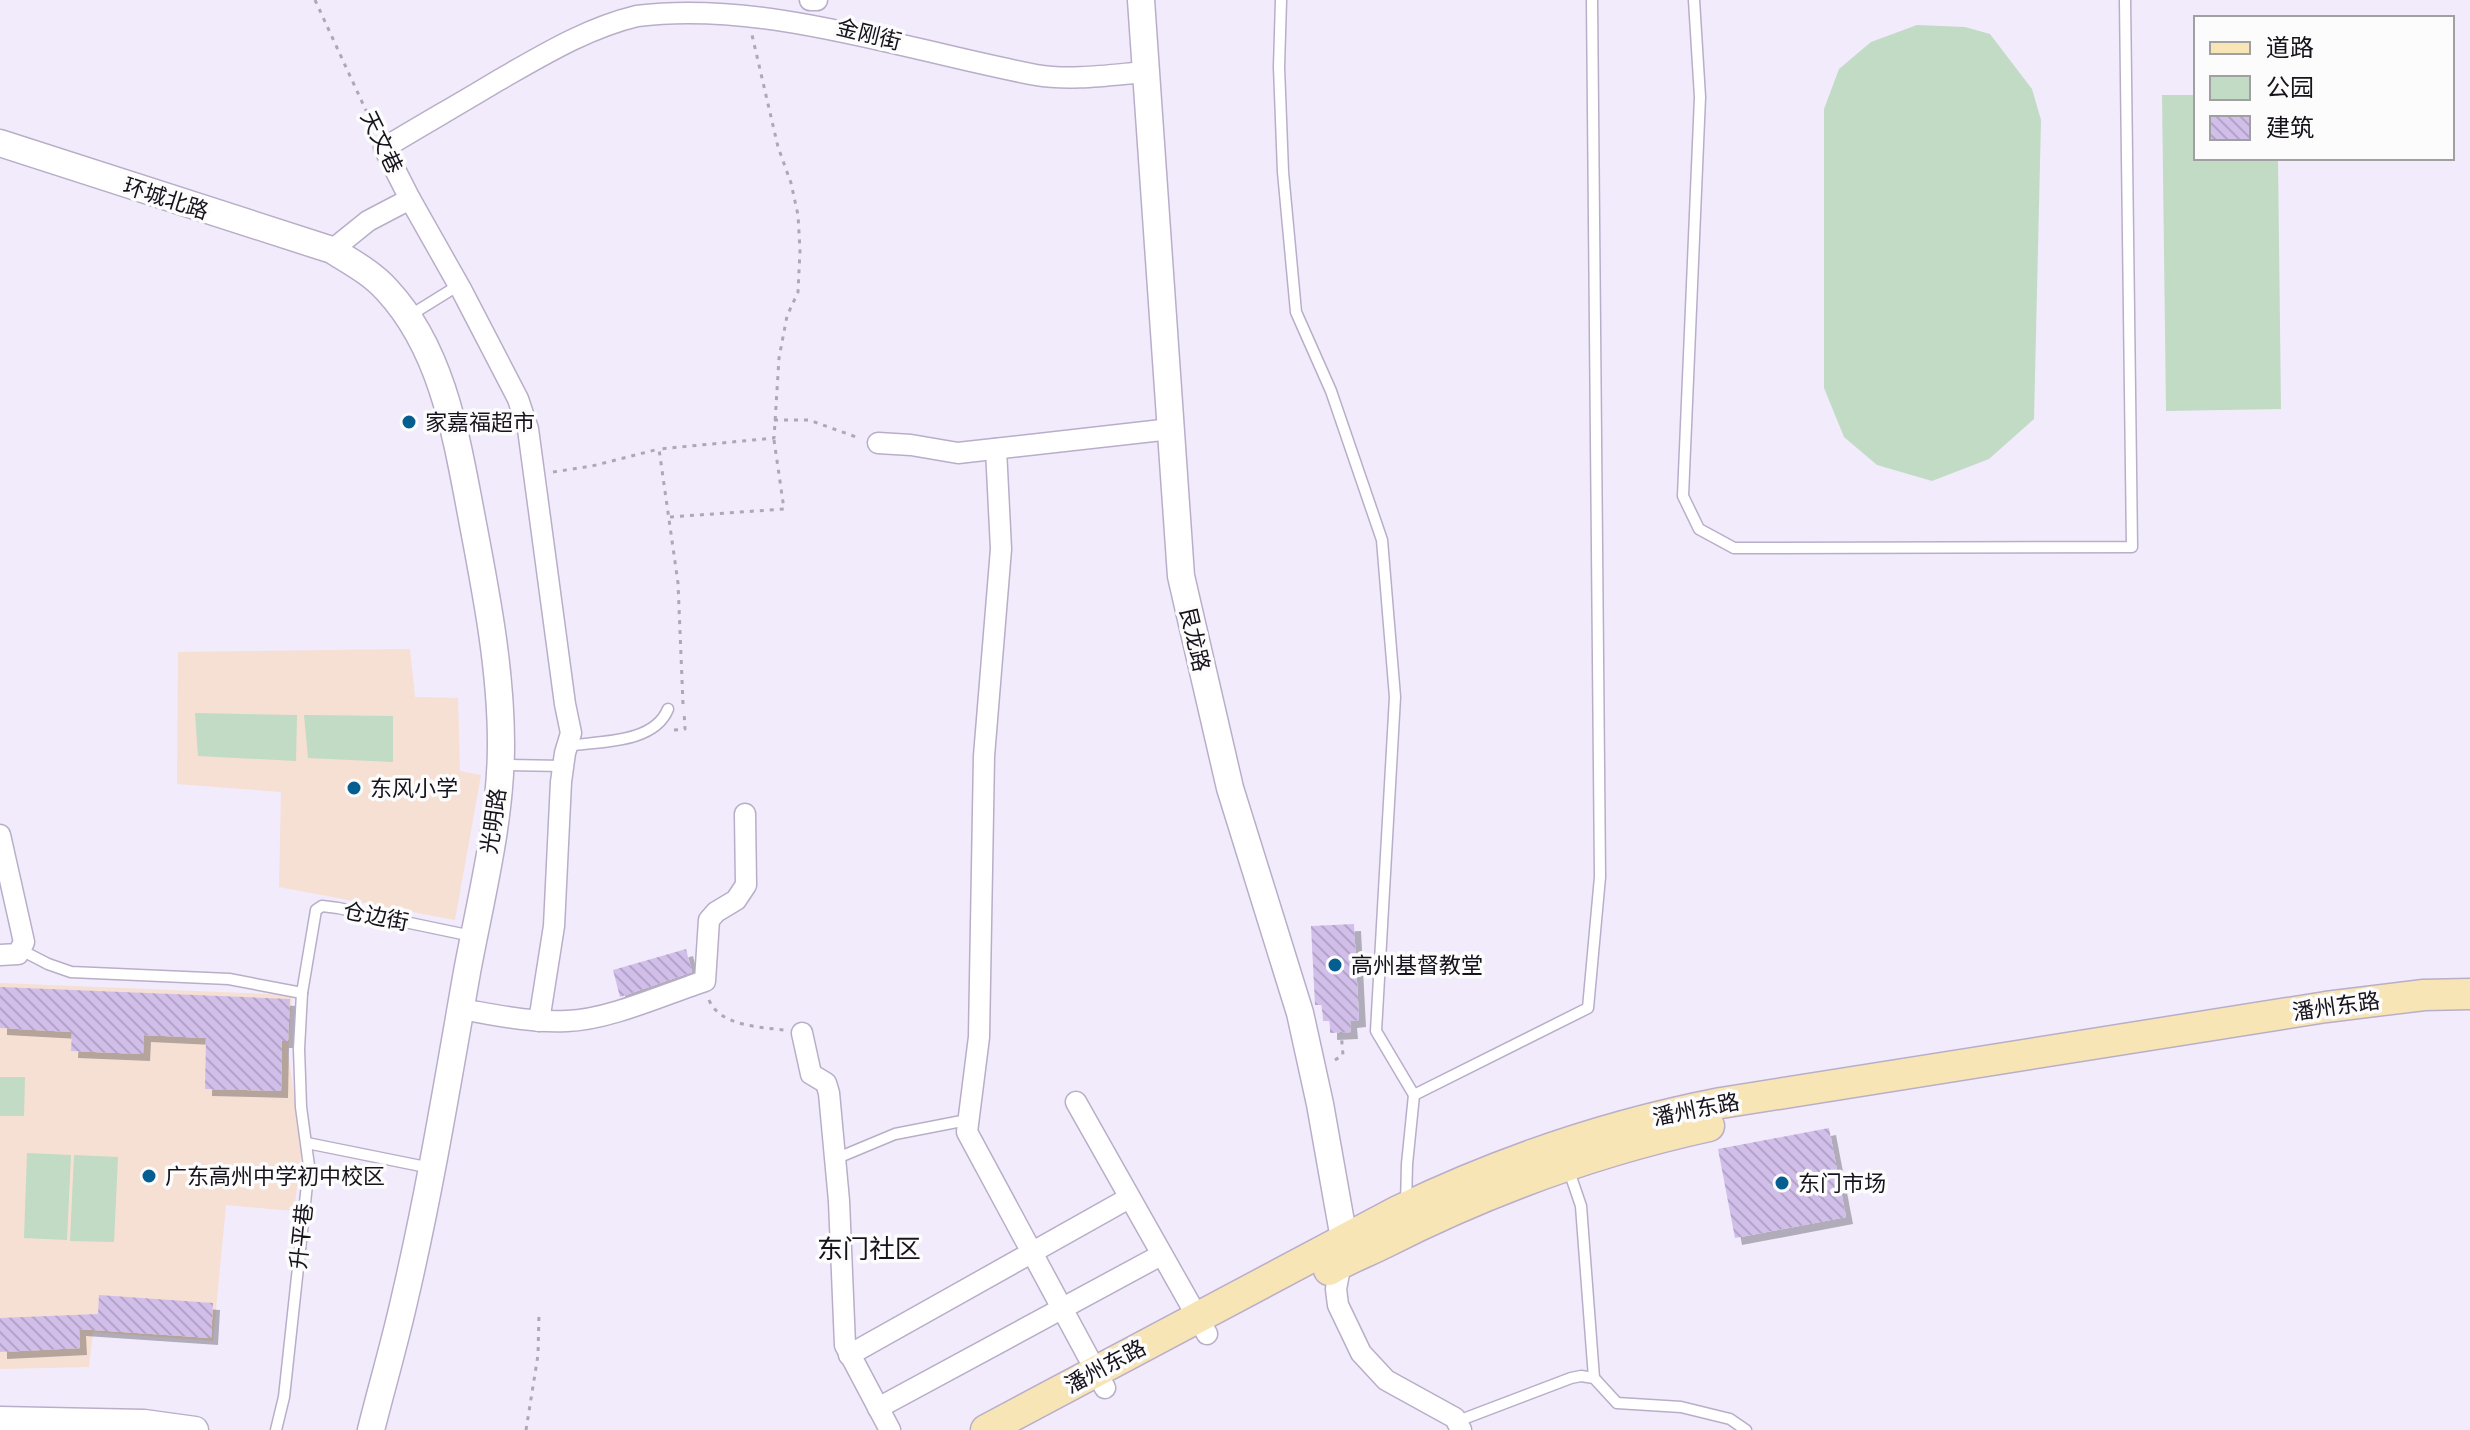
<svg xmlns="http://www.w3.org/2000/svg" width="2470" height="1430" font-family="'Exo 2','Noto Sans SC',sans-serif">
<style>
.education{fill:#f6dfd3}
.park{fill:#c1dbc5}
.building{fill:url(#building-back-hatch);filter:url(#shadow)}
.lines{fill:none;stroke-linecap:round;stroke-linejoin:round}
.service-casing{stroke:#b9aec8;stroke-width:13}
.minor-casing{stroke:#b9aec8;stroke-width:23}
.tertiary-casing{stroke:#b9aec8;stroke-width:29}
.secondary-casing{stroke:#b9aec8;stroke-width:33}
.path{stroke:#aea8b6;stroke-width:3;stroke-dasharray:4 6;stroke-linecap:butt}
.service{stroke:#fff;stroke-width:10}
.minor{stroke:#fff;stroke-width:20}
.tertiary{stroke:#fff;stroke-width:26}
.secondary{stroke:#f8e5b6;stroke-width:30}
.poi-dot{fill:#045f90;stroke:#fbfcfb;stroke-width:3}
.labels{text-anchor:middle;stroke-width:7;stroke-linejoin:round;paint-order:stroke}
.street-label{font-size:22px;fill:#17131d;stroke:#fbfcfb}
.poi-label{font-size:22px;fill:#17131d;stroke:#fbfcfb;text-anchor:start}
.quarter-label{font-size:26px;fill:#17131d;stroke:#fbfcfb}
</style>
<defs>
<pattern id="building-back-hatch" width="6" height="6" patternUnits="userSpaceOnUse" patternTransform="scale(2)"><rect width="6" height="6" fill="#d1bfea"/><path d="M-1 5l2 2M0 0l6 6M5-1l2 2" fill="none" stroke="#b3a3c8"/></pattern>
<filter id="shadow"><feDropShadow dx="7" dy="7" stdDeviation="0" flood-color="#0004"/></filter>
</defs>
<rect width="100%" height="100%" fill="#f2ebfc"/>
<g class="education">
<polygon points="410,649 415,697 458,698 460,771 481,775 455,920 279,887 281,792 177,784 178,652"/>
<polygon points="0,983 292,995 288,1054 302,1148 294,1211 226,1205 213,1341 93,1332 89,1367 0,1369"/>
</g>
<g class="park">
<polygon points="1917,25 1965,27 1990,34 2032,89 2041,120 2034,419 1989,459 1932,481 1877,465 1844,437 1824,388 1824,109 1839,69 1871,42"/>
<polygon points="2162,95 2196,95 2196,158 2278,158 2281,409 2166,411"/>
<polygon points="195,713 297,715 296,761 198,756"/>
<polygon points="304,715 393,716 393,762 308,758"/>
<polygon points="0,1077 25,1077 24,1116 0,1116"/>
<polygon points="27,1153 71,1155 67,1240 24,1238"/>
<polygon points="74,1155 118,1157 114,1242 70,1241"/>
</g>
<g class="building">
<polygon points="1354,924 1359,1020 1350,1021 1351,1032 1330,1033 1330,1021 1323,1021 1322,1005 1315,1005 1311,926"/>
<polygon points="686,949 692,972 620,997 613,970"/>
<polygon points="0,987 290,999 288,1041 282,1041 281,1091 205,1089 206,1038 144,1035 143,1054 71,1051 72,1032 0,1028"/>
<polygon points="1829,1128 1846,1217 1735,1238 1718,1149"/>
<polygon points="99,1295 213,1303 211,1338 79,1329 80,1348 0,1352 0,1318 98,1314"/>
</g>
<g class="lines">
<g class="service-casing">
<g id="service">
<polyline points="1281,0 1279,67 1283,172 1296,312 1331,391 1382,540 1395,697 1376,1031 1414,1095"/>
<polyline points="1694,0 1700,97 1683,496 1699,529 1734,548 2132,547 2125,0"/>
<polyline points="409,316 459,285"/>
<path d="M567,746C599,741 654,744 668,709"/>
<polyline points="502,765 563,766"/>
<polyline points="21,950 48,964 71,972 229,979 302,993"/>
<polyline points="307,1143 431,1168"/>
<polyline points="835,1159 895,1134 967,1120"/>
<polyline points="1568,1168 1581,1206 1594,1378"/>
<polyline points="1406,1204 1407,1164 1414,1095 1588,1008 1600,877 1592,0"/>
<polyline points="1458,1421 1571,1378 1581,1376 1594,1378 1617,1403 1681,1407 1730,1419 1746,1430"/>
<polyline points="276,1430 284,1397 309,1166 301,1107 299,1049 302,993 316,910 322,906 338,908 472,936"/>
</g>
</g>
<g class="minor-casing">
<g id="minor">
<polyline points="810,0 817,0"/>
<polyline points="410,199 462,291 518,399 528,429 565,704 571,733 565,753 561,782 554,926 539,1021"/>
<path d="M332,250L368,221L410,199L384,148C422,125 461,103 499,80C543,55 587,28 637,16C766,0 909,51 1036,75C1070,81 1110,75 1145,72"/>
<polyline points="878,443 911,445 958,453 1171,429"/>
<polyline points="996,449 1001,549 984,756 979,1037 967,1132 1105,1388"/>
<polyline points="0,835 24,942 18,954 0,955"/>
<path d="M461,1009C496,1015 530,1023 567,1021C608,1020 665,994 705,981L709,920L716,912L736,900L746,885L745,814"/>
<polyline points="802,1033 811,1074 826,1083 829,1093 839,1201 845,1345 890,1430"/>
<polyline points="1076,1102 1207,1334"/>
<polyline points="1341,1263 1336,1289 1338,1305 1361,1353 1386,1380 1455,1418 1461,1430"/>
<polyline points="849,1355 1129,1198"/>
<polyline points="878,1408 1161,1255"/>
</g>
</g>
<g class="tertiary-casing">
<g id="tertiary">
<polyline points="1141,0 1181,576 1230,788 1300,1013 1320,1104 1344,1239 1342,1258"/>
<path d="M0,143L332,250C351,262 372,273 387,290C440,347 455,429 469,503C484,583 501,663 501,744C501,821 481,897 467,972C448,1080 430,1190 405,1297C395,1342 382,1386 371,1430"/>
<polyline points="0,1420 144,1423 195,1430"/>
</g>
</g>
<g class="secondary-casing">
<g id="secondary">
<path d="M1329,1270C1347,1259 1366,1252 1384,1243C1488,1190 1595,1151 1709,1126"/>
<path d="M986,1430L1398,1211C1502,1161 1608,1125 1721,1103L2326,1007L2424,995L2470,994"/>
</g>
</g>
<g class="path">
<polyline points="315,0 375,130"/>
<polyline points="774,420 809,420 859,438"/>
<polyline points="553,472 592,466 659,449"/>
<polyline points="670,517 784,509 774,440"/>
<polyline points="683,704 678,583 659,449 774,438 779,358 787,316 798,292 800,250 798,215 791,183 778,147 752,35"/>
<polyline points="674,730 685,729 684,711"/>
<path d="M709,1000C720,1026 759,1027 784,1030"/>
<polyline points="1335,1060 1343,1055 1341,1032"/>
<polyline points="526,1430 538,1355 539,1312"/>
</g>
<use href="#service" class="service"/>
<use href="#minor" class="minor"/>
<use href="#tertiary" class="tertiary"/>
<use href="#secondary" class="secondary"/>
</g>
<g class="poi-dot">
<circle cx="409" cy="422" r="8"/>
<circle cx="354" cy="788" r="8"/>
<circle cx="1335" cy="965" r="8"/>
<circle cx="149" cy="1176" r="8"/>
<circle cx="1782" cy="1183" r="8"/>
</g>
<g class="labels">
<g class="street-label">
<text transform="translate(869 34) rotate(14)" y="8">金刚街</text>
<text transform="translate(382 142) rotate(64)" y="8">天文巷</text>
<text transform="translate(166 198) rotate(18)" y="8">环城北路</text>
<text transform="translate(1195 639) rotate(77)" y="8">艮龙路</text>
<text transform="translate(493 821) rotate(-82)" y="8">光明路</text>
<text transform="translate(376 916) rotate(11)" y="8">仓边街</text>
<text transform="translate(2336 1006) rotate(-8)" y="8">潘州东路</text>
<text transform="translate(1696 1109) rotate(-11)" y="8">潘州东路</text>
<text transform="translate(301 1236) rotate(-84)" y="8">升平巷</text>
<text transform="translate(1105 1366) rotate(-28)" y="8">潘州东路</text>
</g>
<g class="poi-label">
<text x="425" y="430">家嘉福超市</text>
<text x="370" y="796">东风小学</text>
<text x="1351" y="973">高州基督教堂</text>
<text x="165" y="1184">广东高州中学初中校区</text>
<text x="1798" y="1191">东门市场</text>
</g>
<g class="quarter-label">
<text x="869" y="1258">东门社区</text>
</g>
</g>
<rect x="2194" y="16" width="260" height="144" fill="#fbfcfb" stroke="#a09fa2" stroke-width="2"/>
<rect x="2210" y="42" width="40" height="12" fill="#f8e5b6" stroke="#a09fa2" stroke-width="2"/>
<text x="2266" y="56" font-size="24" fill="#17131d">道路</text>
<rect x="2210" y="76" width="40" height="24" fill="#c1dbc5" stroke="#a09fa2" stroke-width="2"/>
<text x="2266" y="96" font-size="24" fill="#17131d">公园</text>
<rect x="2210" y="116" width="40" height="24" fill="url(#building-back-hatch)" stroke="#a09fa2" stroke-width="2"/>
<text x="2266" y="136" font-size="24" fill="#17131d">建筑</text>
</svg>
